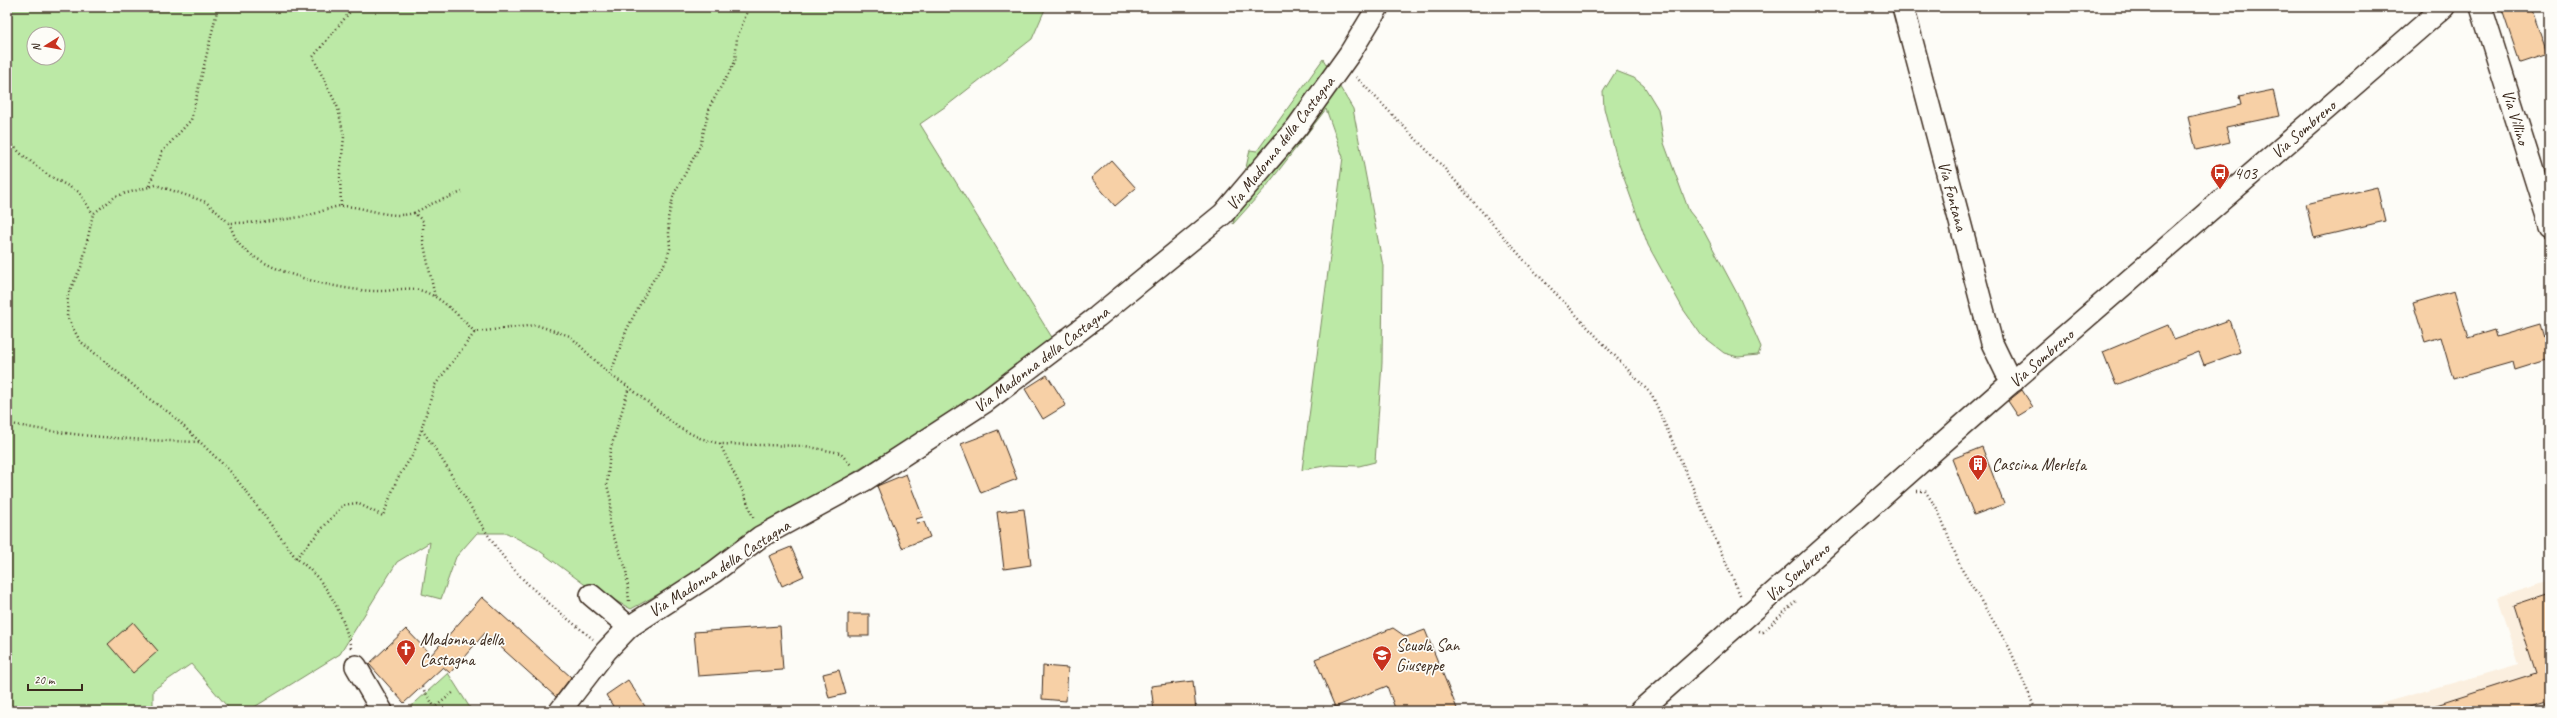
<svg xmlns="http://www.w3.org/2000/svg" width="2557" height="718" font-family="Caveat,sans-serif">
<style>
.built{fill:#fbefdf}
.green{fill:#bce9a6;stroke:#7c8a62;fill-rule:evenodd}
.building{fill:#f7d0a6;stroke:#3b2a1e}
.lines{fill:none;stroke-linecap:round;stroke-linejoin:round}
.minor-casing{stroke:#3b2a1e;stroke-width:24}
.path{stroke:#3b2a1e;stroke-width:2.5;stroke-dasharray:1 3;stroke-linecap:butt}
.minor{stroke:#fdfcf7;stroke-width:21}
.labels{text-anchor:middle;stroke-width:3.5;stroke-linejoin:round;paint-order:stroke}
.street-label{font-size:17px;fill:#3b2a1e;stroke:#fdfcf7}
.poi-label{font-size:17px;fill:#3b2a1e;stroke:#fdfcf7;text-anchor:start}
</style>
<rect width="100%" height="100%" fill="#fdfcf7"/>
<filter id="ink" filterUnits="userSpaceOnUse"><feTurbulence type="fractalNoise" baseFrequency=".025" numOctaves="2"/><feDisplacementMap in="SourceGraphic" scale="8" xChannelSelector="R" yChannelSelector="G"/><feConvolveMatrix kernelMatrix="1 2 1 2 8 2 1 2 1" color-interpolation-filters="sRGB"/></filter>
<g filter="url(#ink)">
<polygon class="built" points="2550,581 2550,711 2355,711 2519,664 2497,598"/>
<g class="green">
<path d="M7,7H1046L1032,39L949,104L920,124L1053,339L961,407L817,495L699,572L631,609L584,584L537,549L507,533H477L456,557L441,599L422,594L430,542L397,562L340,654L248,711H231L191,664L153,690V711H7ZM34,34H58V58H34Z"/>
<polygon points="1323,59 1353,109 1383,266 1382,363 1375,462 1359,466 1330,465 1302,470 1343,157 1326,109 1266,187 1233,224 1250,150 1257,151"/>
<polygon points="1616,71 1634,78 1644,86 1658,109 1664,143 1689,211 1701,226 1739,297 1761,347 1758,355 1738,357 1724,353 1702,336 1683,309 1648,245 1617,159 1604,108 1603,92"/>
<polygon points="448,673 472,711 406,711"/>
</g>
<g class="building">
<polygon points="2501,7 2531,7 2547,54 2520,63"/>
<polygon points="2273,90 2279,116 2226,127 2230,142 2196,150 2188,117 2241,105 2239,97"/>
<polygon points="1111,160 1136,188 1115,206 1091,178"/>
<polygon points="2377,187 2385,221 2314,238 2306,204"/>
<polygon points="2454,291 2468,338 2494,330 2496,337 2540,324 2550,359 2515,370 2513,362 2453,379 2441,337 2425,342 2413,303"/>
<polygon points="2229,320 2240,352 2204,365 2199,352 2116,385 2103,352 2168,325 2174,340"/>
<polygon points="1047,375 1066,405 1043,419 1025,389"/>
<polygon points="2022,390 2033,407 2018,416 2008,401"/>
<polygon points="998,430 1017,479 981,493 961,444"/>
<polygon points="1982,447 2004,504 1974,515 1952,459"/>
<polygon points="906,474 923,517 916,519 917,523 924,522 930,537 902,548 877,486"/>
<polygon points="1024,509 1031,565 1004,569 997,512"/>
<polygon points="791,547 804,576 782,586 769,556"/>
<polygon points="2550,593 2550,707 2547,707 2545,702 2517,711 2427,711 2427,708 2536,673 2514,605"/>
<polygon points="482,597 571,677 556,697 485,633 450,673 443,667 404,703 369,664 406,629 431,655"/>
<rect x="848" y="614" width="21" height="22"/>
<polygon points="133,622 158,651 133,673 108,644"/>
<polygon points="780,626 783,670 698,676 694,632"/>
<polygon points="1393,628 1406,637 1425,630 1458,711 1396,711 1387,686 1335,707 1315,659"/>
<polygon points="1043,666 1068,668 1066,701 1042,699"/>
<polygon points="839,670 846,694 829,698 823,674"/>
<polygon points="628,680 648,711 616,711 606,695"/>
<polygon points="1193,681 1196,711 1154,711 1151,686"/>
</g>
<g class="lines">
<g class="minor-casing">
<g id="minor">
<polyline points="1903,7 1992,343 2006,372 2014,381"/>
<polyline points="2481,7 2550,226"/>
<polyline points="591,595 629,627"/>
<polyline points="356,666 382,711"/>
<polyline points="560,711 606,651 629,627 714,572 760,537 865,480 985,402 1097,317 1223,214 1297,127 1350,53 1378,7"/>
<polyline points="1640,711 1990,401 2444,7"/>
</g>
</g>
<g class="path">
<polyline points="1356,77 1445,169 1524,260 1652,395 1741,597"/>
<polyline points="7,139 20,153 48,175 79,192 93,214"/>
<polyline points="149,186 162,152 191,120 218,7"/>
<polyline points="341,206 340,175 344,137 338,108 313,57 354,7"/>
<polyline points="414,213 431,204 462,192"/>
<path d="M229,223C232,230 235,239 240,245C265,273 341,291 377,291C391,292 405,286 419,290C442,296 458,316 475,332L536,325L570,336L610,375L629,387L679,428L700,438L720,444L805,446L840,453L852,466"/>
<polyline points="610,375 627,329 650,285 666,261 670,249 668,218 674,194 700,146 710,106 735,62 737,38 749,7"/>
<path d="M7,423C73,437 132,440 199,442"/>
<path d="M422,430C449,467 470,509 496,547C522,584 558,611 593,639"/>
<polyline points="720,444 745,496 754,520"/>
<polyline points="1917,491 1925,491 1938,510 1961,568 2009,647 2036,711"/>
<polyline points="296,558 343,505 357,503 383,516 397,479 414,453 435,385 475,332"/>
<polyline points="629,601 626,569 609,524 611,501 607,485 610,451 629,387"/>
<polyline points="1759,631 1763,632 1796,601"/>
<path d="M351,648C342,611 327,581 296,558L232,473L171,414L152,401L80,341L67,317L68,294L82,265L93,214L116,196L156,185L206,202L229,223C255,223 280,221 305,216C317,214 330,207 341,206C366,206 388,220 414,213L423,221V240L435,297"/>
<polyline points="422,687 437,711"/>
<polyline points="430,711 454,692"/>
</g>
<use href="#minor" class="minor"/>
</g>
</g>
<defs>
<g id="bus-pin" transform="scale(1)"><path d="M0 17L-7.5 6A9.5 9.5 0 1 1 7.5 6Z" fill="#c8321e" stroke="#fdfcf7"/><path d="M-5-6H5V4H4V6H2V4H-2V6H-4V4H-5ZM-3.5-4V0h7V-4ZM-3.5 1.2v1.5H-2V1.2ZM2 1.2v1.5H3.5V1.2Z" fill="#fff"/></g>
<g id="building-pin" transform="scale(1)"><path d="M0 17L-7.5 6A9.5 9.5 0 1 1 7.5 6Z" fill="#c8321e" stroke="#fdfcf7"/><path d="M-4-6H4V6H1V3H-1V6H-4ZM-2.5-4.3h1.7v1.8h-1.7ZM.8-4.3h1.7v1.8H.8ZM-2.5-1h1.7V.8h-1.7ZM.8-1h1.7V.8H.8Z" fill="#fff"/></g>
<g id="church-pin" transform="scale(1)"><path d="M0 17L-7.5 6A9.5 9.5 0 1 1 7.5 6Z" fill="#c8321e" stroke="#fdfcf7"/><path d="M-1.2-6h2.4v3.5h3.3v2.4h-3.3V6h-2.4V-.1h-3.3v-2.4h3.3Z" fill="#fff"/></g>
<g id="school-pin" transform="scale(1)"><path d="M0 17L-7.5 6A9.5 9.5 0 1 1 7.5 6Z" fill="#c8321e" stroke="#fdfcf7"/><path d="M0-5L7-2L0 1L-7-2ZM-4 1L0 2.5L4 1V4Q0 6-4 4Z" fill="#fff"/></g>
</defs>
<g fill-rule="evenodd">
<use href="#bus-pin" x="2220" y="173"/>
<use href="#building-pin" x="1978" y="464"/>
<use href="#church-pin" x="406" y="649"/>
<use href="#school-pin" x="1382" y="655"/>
</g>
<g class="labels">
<g class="street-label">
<text transform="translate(2516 117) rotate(73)" y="6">Via Villino</text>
<text transform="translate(2303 129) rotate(-41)" y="6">Via Sombreno</text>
<text transform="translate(1280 143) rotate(-52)" y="6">Via Madonna della Castagna</text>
<text transform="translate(1953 196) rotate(75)" y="6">Via Fontana</text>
<text transform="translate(2041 358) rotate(-41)" y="6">Via Sombreno</text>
<text transform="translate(1041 359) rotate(-37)" y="6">Via Madonna della Castagna</text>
<text transform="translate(719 568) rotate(-33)" y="6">Via Madonna della Castagna</text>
<text transform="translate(1797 572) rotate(-41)" y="6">Via Sombreno</text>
</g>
<g class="poi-label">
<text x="2234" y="179">403</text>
<text x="1992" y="470">Cascina Merleta</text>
<text x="420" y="645">Madonna della<tspan x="420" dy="20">Castagna</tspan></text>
<text x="1396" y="651">Scuola San<tspan x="1396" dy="20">Giuseppe</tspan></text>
</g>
</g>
<rect width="2557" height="718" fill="none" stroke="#fdfcf7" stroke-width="24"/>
<rect x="12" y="12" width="2533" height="694" fill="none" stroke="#3b2a1e" stroke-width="1.5" filter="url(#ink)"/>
<g transform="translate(46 46) rotate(259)"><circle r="19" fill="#fdfcf7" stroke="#afa8a0"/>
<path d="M0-3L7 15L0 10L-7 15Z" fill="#c8321e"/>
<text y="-6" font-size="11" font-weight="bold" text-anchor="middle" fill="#3b2a1e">N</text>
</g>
<path d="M28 684v6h54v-6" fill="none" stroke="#3b2a1e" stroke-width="2"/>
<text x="34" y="684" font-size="12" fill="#3b2a1e" stroke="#fdfcf7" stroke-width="3" paint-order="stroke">20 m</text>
</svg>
